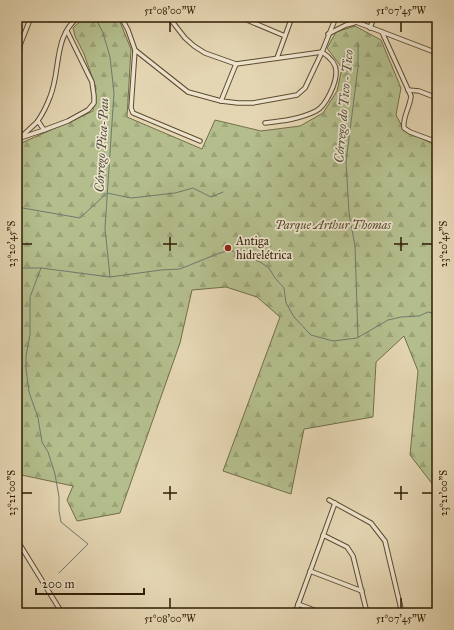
<svg xmlns="http://www.w3.org/2000/svg" width="454" height="630" font-family="'IM FELL Great Primer',serif">
<style>
.forest{fill:url(#forest-firs);stroke:#726e49}
.lines{fill:none;stroke-linecap:round;stroke-linejoin:round}
.stream{stroke:#6e7a6e;stroke-width:1}
.minor-casing{stroke:#5c4c30;stroke-width:5.5}
.minor{stroke:#eee4ce;stroke-width:3.5}
.ticks{fill:none;stroke:#2f1e05;stroke-width:1.5}
.poi-dot{fill:#8f2418;stroke:#eee4ce;stroke-width:1.5}
.labels{text-anchor:middle;stroke-width:3.5;stroke-linejoin:round;paint-order:stroke}
.park-label{font-size:12px;font-style:italic;fill:#574e2e;stroke:#eee4ce}
.poi-label{font-size:12px;fill:#2f1e05;stroke:#eee4ce;text-anchor:start}
.water-label{font-size:13px;font-style:italic;fill:#4e4c3a;stroke:#eee4ce}
.neatline{fill:none;stroke:#2f1e05;stroke-width:1.5}
.ticks-label{font-size:10px;text-anchor:middle;fill:#2f1e05}
</style>
<defs>
<pattern id="forest-firs" width="22" height="20" patternUnits="userSpaceOnUse"><rect width="22" height="20" fill="#b4be8d"/><path d="M5 1l3.5 6h-7zM16 11l3.5 6h-7z" fill="#9ba378"/></pattern>
</defs>
<rect width="100%" height="100%" fill="#e5d6b3"/>
<filter id="stains"><feTurbulence type="fractalNoise" baseFrequency=".005" numOctaves="4"/><feColorMatrix values="0 0 0 0 .2 0 0 0 0 .09 0 0 0 0 .02 0 0 0 .5 -.17"/></filter>
<radialGradient id="worn" r=".72"><stop offset=".6" stop-color="#630" stop-opacity="0"/><stop offset="1" stop-color="#630" stop-opacity=".3"/></radialGradient>
<polygon class="forest" points="85,17 118,17 131,49 127,117 202,149 215,120 261,131 300,126 323,113 337,91 342,68 327,48 336,32 355,26 381,40 401,88 396,115 404,130 437,146 437,490 410,455 418,371 404,336 376,362 373,417 304,429 291,494 223,471 280,317 257,297 226,287 192,290 180,343 120,513 77,521 67,500 73,486 17,474 17,145 93,111 96,88 84,54 75,36 73,28"/>
<g class="lines">
<g class="stream">
<polyline points="95,17 103,33 110,57 114,93 105,228 110,277"/>
<polyline points="17,207 80,218 107,193 131,198 175,193 193,188 211,197 223,192"/>
<polyline points="17,268 41,268 110,277 161,270 180,269 217,254 230,250 260,262 269,268 275,278 284,288 286,303 294,317 311,335 333,341 357,338 388,320 401,317 419,316 428,312 437,314"/>
<polyline points="41,268 30,297 30,334 26,356 26,369 29,392 38,418 42,442 48,452 55,474 59,497 59,511 61,522 88,544 59,573"/>
<polyline points="358,337 355,246 349,213 346,162 358,67 358,43"/>
</g>
<g class="minor-casing">
<g id="minor">
<polyline points="121,17 128,30 135,50 131,108 133,113 200,141"/>
<polyline points="167,17 171,20 185,38 194,46 205,53 236,64 322,52"/>
<polyline points="240,17 285,36"/>
<polyline points="343,17 437,53"/>
<polyline points="370,28 374,17"/>
<path d="M382,32L411,96C410,107 402,118 404,128L410,132L437,142"/>
<polyline points="328,34 346,25 354,23"/>
<polyline points="135,50 188,92 221,101 238,103 253,103 297,95 305,88 322,52 336,17"/>
<polyline points="277,58 292,17"/>
<polyline points="17,75 20,45 31,17"/>
<polyline points="408,90 419,91 437,98"/>
<polyline points="221,101 236,64"/>
<polyline points="38,121 44,130 68,121 88,110 94,103 94,96 92,82 67,31"/>
<path d="M265,123C283,121 300,119 316,111C326,106 337,82 336,71C336,62 328,56 322,52"/>
<polyline points="20,138 44,130"/>
<path d="M19,139C25,133 31,128 37,122C42,115 47,105 50,97C61,71 53,35 79,17"/>
<polyline points="329,500 371,523 385,541 402,613"/>
<polyline points="323,535 347,547 353,556 367,613"/>
<polyline points="17,540 62,613"/>
<polyline points="310,571 362,591"/>
<polyline points="298,604 322,613"/>
<polyline points="17,606 21,613"/>
<polyline points="295,613 335,503"/>
</g>
</g>
<use href="#minor" class="minor"/>
</g>
<path class="ticks" d="M170,22V32M401,22V32M170,237V251M401,237V251M22,244H32M163,244H177M394,244H408M422,244H432M170,486V500M401,486V500M22,493H32M163,493H177M394,493H408M422,493H432M170,598V608M401,598V608"/>
<circle class="poi-dot" cx="228" cy="248" r="4"/>
<g class="labels">
<g class="park-label">
<text x="333" y="229">Parque Arthur Thomas</text>
</g>
<g class="poi-label">
<text x="236" y="245">Antiga<tspan x="236" dy="14">hidrelétrica</tspan></text>
</g>
<g class="water-label">
<text transform="translate(343 106) rotate(-85)" y="5">Córrego do Tico - Tico</text>
<text transform="translate(101 145) rotate(-87)" y="5">Córrego Pica-Pau</text>
</g>
</g>
<rect width="454" height="630" fill="none" stroke="#e5d6b3" stroke-width="44"/>
<path d="M36 588v6h108v-6" fill="none" stroke="#2f1e05" stroke-width="2"/>
<text x="42" y="588" font-size="12" fill="#2f1e05" stroke="#eee4ce" stroke-width="3" paint-order="stroke">200 m</text>
<rect x="22" y="22" width="410" height="586" class="neatline"/>
<g class="ticks-label">
<text x="170" y="14">51°08'00"W</text>
<text x="401" y="14">51°07'45"W</text>
<text transform="translate(11 244) rotate(-90)" y="4">23°20'45"S</text>
<text transform="translate(443 244) rotate(-90)" y="4">23°20'45"S</text>
<text transform="translate(11 493) rotate(-90)" y="4">23°21'00"S</text>
<text transform="translate(443 493) rotate(-90)" y="4">23°21'00"S</text>
<text x="170" y="622">51°08'00"W</text>
<text x="401" y="622">51°07'45"W</text>
</g>
<rect width="100%" height="100%" filter="url(#stains)"/>
<rect width="100%" height="100%" fill="url(#worn)"/>
</svg>
